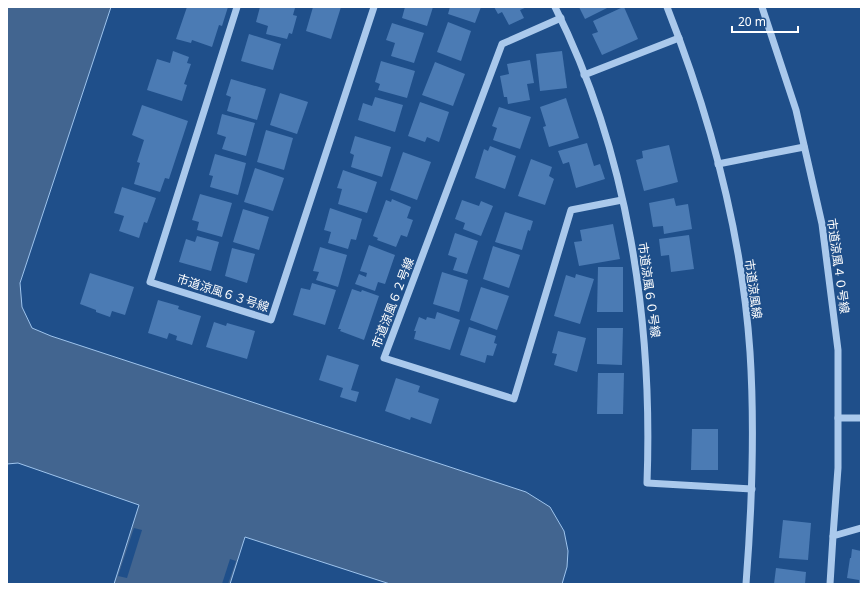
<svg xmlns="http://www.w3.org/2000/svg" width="868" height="591" font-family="'Noto Sans','Noto Sans JP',sans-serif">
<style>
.water{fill:#426590;stroke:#9ec4ed}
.pier{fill:#1f4f8a}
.building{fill:#4b7bb4}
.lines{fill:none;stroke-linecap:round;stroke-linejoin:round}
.minor{stroke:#aac9ec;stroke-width:7}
.labels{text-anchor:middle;stroke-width:3.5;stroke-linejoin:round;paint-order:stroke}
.street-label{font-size:12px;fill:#fff;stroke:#1f4f8a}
</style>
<rect width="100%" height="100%" fill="#1f4f8a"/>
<polygon class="water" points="7,7 111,7 20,283 22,307 32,328 51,336 526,492 550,507 564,531 568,551 567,567 562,584 390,584 245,537 230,584 114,584 139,505 18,463 7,464"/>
<g class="pier">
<polygon points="134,528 142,530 127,578 118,576"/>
<polygon points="230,559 236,561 228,584 222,584"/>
</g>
<g class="building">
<polygon points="187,7 228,7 222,26 219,25 212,47 192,40 191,43 176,39"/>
<polygon points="260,7 295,8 293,15 297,16 292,34 289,33 287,39 266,34 268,26 256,22"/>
<polygon points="313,7 341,7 331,39 306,31"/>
<polygon points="405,7 433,7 427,26 402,18"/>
<polygon points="450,7 481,7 475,23 448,14"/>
<polygon points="494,7 527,7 520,10 524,18 509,25 502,12 498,14"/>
<polygon points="579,7 609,7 585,19"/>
<polygon points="623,7 624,7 638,39 602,55 592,34 598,32 593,21"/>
<polygon points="448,22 471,31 461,61 437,52"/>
<polygon points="392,23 424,33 414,63 391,56 395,43 386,40"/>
<polygon points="249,34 281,44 273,70 241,61"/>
<polygon points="173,51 189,57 187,63 191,64 184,84 187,85 182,101 147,90 157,59 170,63"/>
<polygon points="562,51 567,88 540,91 536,54"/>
<polygon points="530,60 534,83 527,84 530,100 508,104 507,97 504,97 500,76 509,74 507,64"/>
<polygon points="381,61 415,71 407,98 378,90 380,84 375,82"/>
<polygon points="435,62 465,74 453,106 422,95"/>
<polygon points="231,79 266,89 257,120 227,111 231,97 226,95"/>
<polygon points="280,93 308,102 297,134 270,125"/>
<polygon points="375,97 403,105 395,132 358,120 363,103 372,106"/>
<polygon points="566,98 579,138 549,147 543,127 546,126 540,107"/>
<polygon points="420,102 449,112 439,142 427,137 425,142 408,136"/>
<polygon points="142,105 188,121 169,179 165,178 160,192 134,184 140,163 137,162 144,140 132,135"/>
<polygon points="499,107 531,117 520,149 493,140 497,128 492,126"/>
<polygon points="222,114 255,123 246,156 222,149 226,137 217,134"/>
<polygon points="266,130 293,138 284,170 257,162"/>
<polygon points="355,136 391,147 382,177 351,167 354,155 350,153"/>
<polygon points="587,143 594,166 600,164 605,179 576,188 569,162 563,164 558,151"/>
<polygon points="669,145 678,182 644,191 636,160 643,158 642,151"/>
<polygon points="490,146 516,156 505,189 475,178 484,149 488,151"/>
<polygon points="403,152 431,162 417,200 390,190"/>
<polygon points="215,154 246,163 238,195 210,187 213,176 209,175"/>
<polygon points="531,159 552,167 549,176 554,179 545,205 518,196"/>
<polygon points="255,168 284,178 273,211 244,202"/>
<polygon points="343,170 377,182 367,213 338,204 342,189 337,188"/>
<polygon points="122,187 156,198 147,223 144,222 139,238 119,231 124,216 114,213"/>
<polygon points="200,194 232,203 222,237 197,230 199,222 192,220"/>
<polygon points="674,198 676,206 688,204 692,229 664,234 663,226 653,227 649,203"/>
<polygon points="392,199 411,207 407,218 413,220 407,237 401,235 396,247 377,240 378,238 373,236 386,200 391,202"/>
<polygon points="462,200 479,206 481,201 493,206 481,236 463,229 465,223 455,219"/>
<polygon points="330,208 362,219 356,240 351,239 348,249 328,243 331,232 324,230"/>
<polygon points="243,209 269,217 259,250 233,242"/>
<polygon points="505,212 533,221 530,231 528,230 522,250 495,242"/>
<polygon points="613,224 620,259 579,266 574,242 582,241 580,230"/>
<polygon points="455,233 478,241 467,274 453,270 457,258 448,255"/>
<polygon points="689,235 694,269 671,272 669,255 661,256 659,239"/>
<polygon points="197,236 219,242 211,271 179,262 186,239 195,242"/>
<polygon points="369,245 395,255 385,284 378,282 375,291 355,284 359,274 366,277 367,273 360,271"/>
<polygon points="493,246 520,255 509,288 483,279"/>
<polygon points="320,247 347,255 338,287 316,280 319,272 313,271"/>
<polygon points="232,248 255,254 247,283 225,276"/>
<polygon points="598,267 623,267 623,312 597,312"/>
<polygon points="442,272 468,280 459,312 433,304"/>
<polygon points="90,273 134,287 125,315 112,311 110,317 96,312 96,310 80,304"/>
<polygon points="576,274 594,279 580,324 554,316 566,275 575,278"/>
<polygon points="312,283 336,290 325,325 293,315 301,288 310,290"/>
<polygon points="481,287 509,296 497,330 470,320"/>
<polygon points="352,289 361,292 362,290 379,296 364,340 340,331 341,329 338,329"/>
<polygon points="158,300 179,306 178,309 201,316 192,345 176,340 177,336 169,333 167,339 148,333"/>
<polygon points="437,312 460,320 450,350 414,339 416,331 414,331 419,317 426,320 427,317 435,319"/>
<polygon points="214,322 226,326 227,323 255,331 247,359 206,347"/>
<polygon points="469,327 496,336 494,343 497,344 493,356 487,355 485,363 460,355"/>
<polygon points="597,328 623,328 622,365 597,364"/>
<polygon points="558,331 586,338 577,372 554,365 557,354 552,353"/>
<polygon points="327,355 359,365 351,390 359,392 356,402 340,397 343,388 319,380"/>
<polygon points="598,373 624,373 623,414 597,414"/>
<polygon points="396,378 420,386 418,392 439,399 431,424 411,417 410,420 385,411"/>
<polygon points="692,429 718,429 718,470 691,470"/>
<polygon points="783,520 811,523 808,560 779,558"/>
<polygon points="852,549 861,551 861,584 859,584 859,580 847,578 850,558 851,558"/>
<polygon points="776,568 806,572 805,584 774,584"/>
</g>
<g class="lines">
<g class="minor">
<polyline points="237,7 150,282 271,320 374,7"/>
<path d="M555,7C628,153 653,321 647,483L752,489"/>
<path d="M667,7C710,116 742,235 750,352C755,430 752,507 746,584"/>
<polyline points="762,7 796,110 822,224 838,350 838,468 833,536"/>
<polyline points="561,18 502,44 384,358 514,399 571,210 622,200"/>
<polyline points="584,75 679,38"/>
<polyline points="718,164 804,147"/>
<polyline points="838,418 861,418"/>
<polyline points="830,584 833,536 861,528"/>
</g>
</g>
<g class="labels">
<g class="street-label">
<text transform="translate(838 266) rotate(82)" y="4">市道涼風４０号線</text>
<text transform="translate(753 289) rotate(82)" y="4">市道涼風線</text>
<text transform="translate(649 290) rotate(82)" y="4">市道涼風６０号線</text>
<text transform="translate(223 293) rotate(18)" y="4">市道涼風６３号線</text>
<text transform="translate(393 303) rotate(-69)" y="4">市道涼風６２号線</text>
</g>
</g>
<rect width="868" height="591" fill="none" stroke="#ffffff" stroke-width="16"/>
<path d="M732 26v6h66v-6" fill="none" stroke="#ffffff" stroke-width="2"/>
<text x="738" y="26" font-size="12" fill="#ffffff" stroke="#1f4f8a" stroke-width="3" paint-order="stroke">20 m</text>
</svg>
